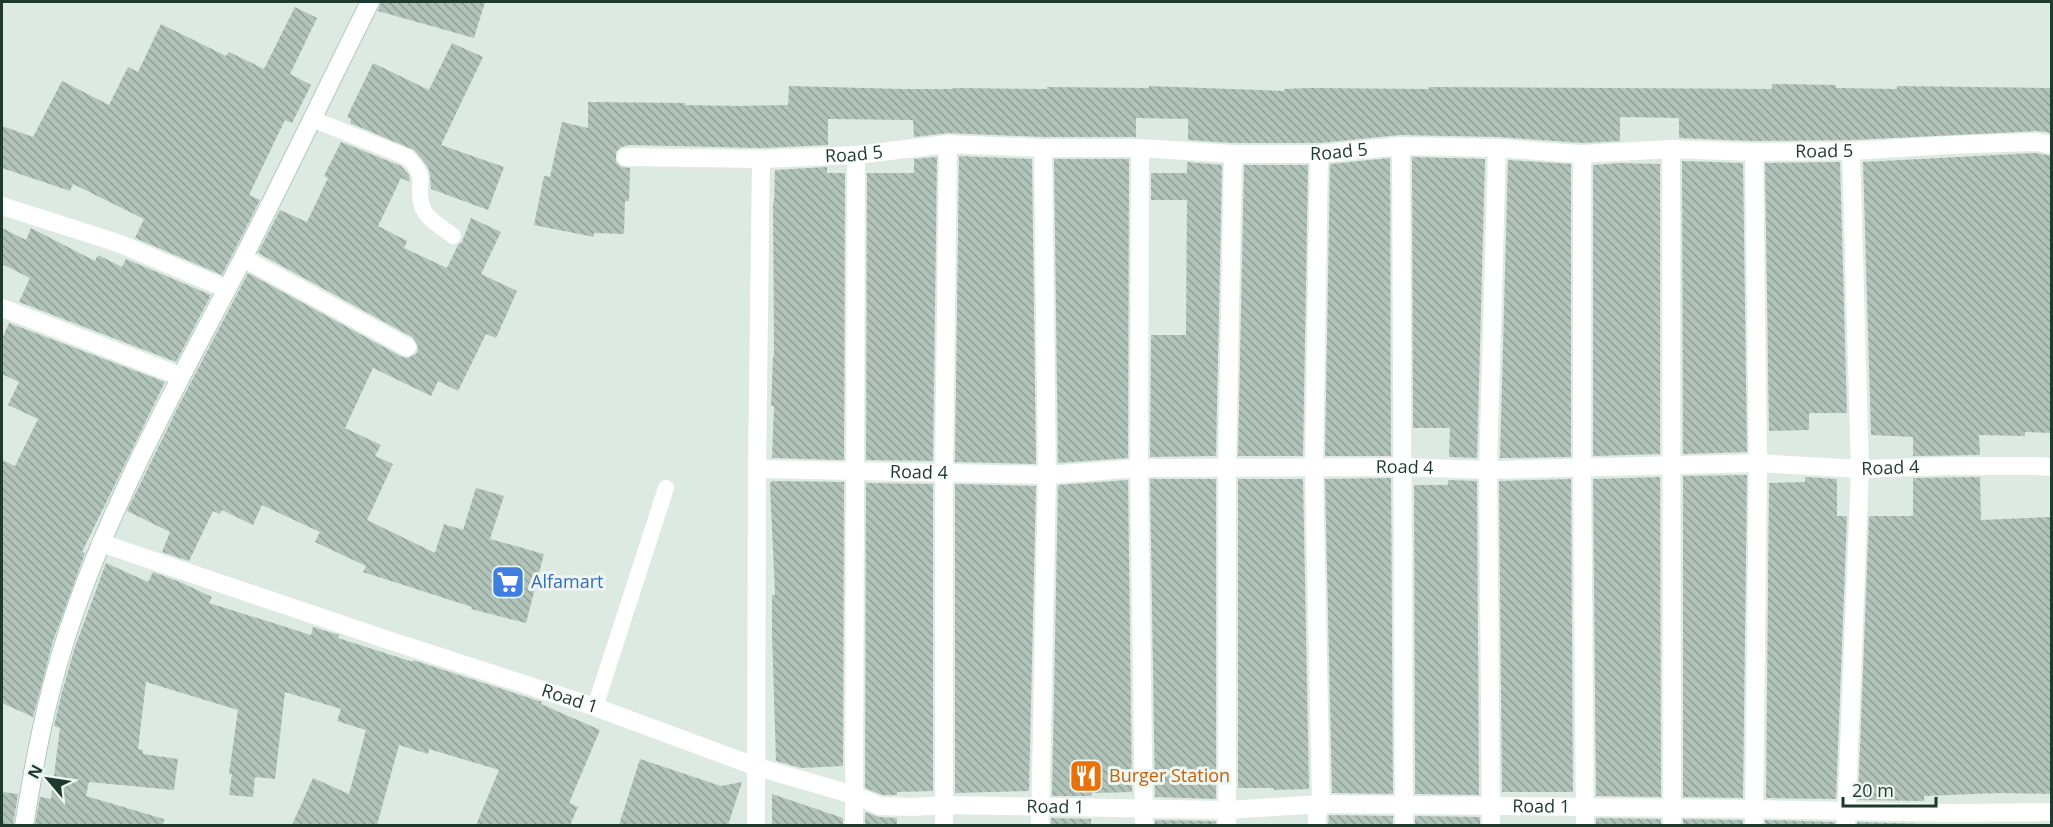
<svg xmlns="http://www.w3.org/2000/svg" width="2053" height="827" font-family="'Open Sans',sans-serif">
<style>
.building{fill:url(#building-back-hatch)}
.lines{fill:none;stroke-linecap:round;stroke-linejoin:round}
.secondary-casing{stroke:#afcabb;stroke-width:20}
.lane{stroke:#fff;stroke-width:16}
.street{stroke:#fff;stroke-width:18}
.secondary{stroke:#fff;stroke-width:18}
.labels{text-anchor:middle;stroke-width:6;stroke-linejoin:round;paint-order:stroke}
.street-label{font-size:18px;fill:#1e392d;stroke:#edf6f0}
.shop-label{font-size:18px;fill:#366cbe;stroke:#edf6f0;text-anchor:start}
.food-label{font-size:18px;fill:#c56008;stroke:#edf6f0;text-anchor:start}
</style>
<defs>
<pattern id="building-back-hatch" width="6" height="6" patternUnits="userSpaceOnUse" patternTransform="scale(1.5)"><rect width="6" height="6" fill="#b2c4ba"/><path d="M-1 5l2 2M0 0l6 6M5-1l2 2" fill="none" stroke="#90a098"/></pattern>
</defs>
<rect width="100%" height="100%" fill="#dceae1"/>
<g class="building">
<polygon points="381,2 485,2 474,38 378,11"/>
<polygon points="295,7 317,18 290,74 311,85 292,123 285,120 249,195 260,200 222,275 135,238 144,219 73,184 70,191 2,168 2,126 33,137 62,81 109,105 128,67 138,72 161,24 226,56 229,52 264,69"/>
<polygon points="452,43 483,57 441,145 504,167 488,210 431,189 430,175 428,167 414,150 350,123 351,119 347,117 373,63 429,90"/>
<polygon points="1772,84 1836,85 1836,88 1897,89 1897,86 2052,88 2052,133 2037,131 1851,140 1754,141 1679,138 1679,118 1620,117 1620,141 1582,143 1498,137 1401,135 1318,143 1233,143 1188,140 1188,119 1136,118 1136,137 1043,137 948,133 914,137 913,120 828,119 828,145 761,148 630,145 621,147 616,152 616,162 621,167 630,168 629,201 625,201 624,234 594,233 594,237 534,225 544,176 550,177 562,122 588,128 588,102 685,103 685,105 737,106 788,105 789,86 903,89 953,89 953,88 1047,89 1047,87 1149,88 1149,86 1284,91 1284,89 1310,88 1429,89 1429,87 1772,89"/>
<polygon points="341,142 401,166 409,175 410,182 401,178 378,226 407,241 404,248 447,268 458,245 462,242 471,218 501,232 481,274 517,291 496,338 486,334 458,391 438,381 431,396 373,368 345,428 381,445 375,456 393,464 367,520 435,553 444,524 463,530 476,488 504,496 490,539 544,554 526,623 471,609 472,607 363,572 366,566 315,542 320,532 262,505 253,525 222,510 220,514 213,511 189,561 162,552 170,532 127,511 177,409 248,273 402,357 408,358 417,353 418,346 412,337 258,253 280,210 307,222 328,178 324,176"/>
<polygon points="2036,153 2052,156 2052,433 2025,432 2025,436 1979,435 1980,455 1913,456 1913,437 1871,435 1863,162"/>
<polygon points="959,156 1032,159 1036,464 955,462"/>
<polygon points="937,157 933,461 866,460 867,173 914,173 914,159"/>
<polygon points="1412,157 1485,159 1477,458 1449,457 1450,428 1413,428"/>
<polygon points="1390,158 1391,456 1325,456 1330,164"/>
<polygon points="1054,159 1129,159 1128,458 1058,463"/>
<polygon points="1508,160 1571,164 1571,457 1500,458"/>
<polygon points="1682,161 1743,163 1747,452 1683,454"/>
<polygon points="1187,162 1222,165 1216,456 1150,457 1151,335 1186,335 1187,200 1151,200 1151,173 1187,173"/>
<polygon points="1840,162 1847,413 1809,413 1809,430 1769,431 1765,163"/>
<polygon points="1620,163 1660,164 1660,454 1593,456 1593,165"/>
<polygon points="1244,165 1308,165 1303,456 1238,456"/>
<polygon points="827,167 827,173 845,173 844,460 772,458 774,406 771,406 773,356 774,356 773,202 774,202 775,170"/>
<polygon points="2,228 26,240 31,228 95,261 98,255 122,267 126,259 211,295 176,362 19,302 30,278 2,264"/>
<polygon points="9,323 165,382 82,552 85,553 53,641 33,717 2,703 2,460 15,466 38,419 8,405 19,382 2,374 2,339"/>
<polygon points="1747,475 1743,798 1683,797 1683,476"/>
<polygon points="1660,477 1661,797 1596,796 1593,479"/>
<polygon points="1805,477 1837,479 1837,516 1847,516 1836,799 1766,798 1769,483 1805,482"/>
<polygon points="1980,477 1981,520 2052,517 2052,794 2000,793 1924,796 1924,801 1858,800 1869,516 1913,516 1913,478"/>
<polygon points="1391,478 1393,794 1332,793 1325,479"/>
<polygon points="1150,479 1216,479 1216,799 1155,797"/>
<polygon points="1238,479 1303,479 1309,789 1274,790 1274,788 1238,788"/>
<polygon points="1571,479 1573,792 1502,792 1499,481"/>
<polygon points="1128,480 1132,792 1092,793 1091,796 1052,796 1058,485"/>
<polygon points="1448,480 1477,481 1479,795 1415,794 1414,485 1448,485"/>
<polygon points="772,481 844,482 843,766 801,768 776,761 772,634 772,595 775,595 770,484"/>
<polygon points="866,483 933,484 933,791 897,792 897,795 882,795 865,788"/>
<polygon points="955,484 1036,486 1029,791 955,793"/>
<polygon points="106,563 148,582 153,572 180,582 212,597 209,603 311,635 313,627 339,635 338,638 413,662 413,660 542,702 541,704 600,730 569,803 578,807 570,825 476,825 499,770 429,749 428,754 399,745 377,825 292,825 313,778 349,794 366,730 337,721 341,709 285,692 275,779 255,777 253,797 229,795 232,774 229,774 238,710 146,682 138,749 143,750 143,754 178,759 174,790 89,782 86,796 164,819 163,825 35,825 40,797 51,799 60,728 54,726 62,692 75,647"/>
<polygon points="640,759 721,786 742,782 728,825 619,825"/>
<polygon points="2,792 18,794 13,825 2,825"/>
<polygon points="772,794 843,818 843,825 772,825"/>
<polygon points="865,812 879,817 897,818 897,825 865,825"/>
<polygon points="1329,815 1393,816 1393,825 1328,825"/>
<polygon points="1415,816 1480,817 1480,825 1415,825"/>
<polygon points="1051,818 1091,819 1091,825 1051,825"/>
<polygon points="1596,818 1661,819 1661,825 1596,825"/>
<polygon points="1683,819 1743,820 1743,825 1683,825"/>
<polygon points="1155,820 1216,821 1216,825 1155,825"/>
<polygon points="1765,820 1835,822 1835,825 1765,825"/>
<polygon points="1857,822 1925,824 1925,825 1857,825"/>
</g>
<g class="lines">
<g class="secondary-casing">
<path id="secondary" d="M24,826C34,764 45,704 64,644C105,513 176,387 239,266C284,178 326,90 370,2"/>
</g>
<g class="lane">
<path d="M312,119L407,157C430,179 415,183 422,206C426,219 443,228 453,236"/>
<polyline points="595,707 666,488"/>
</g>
<g class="street">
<polyline points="1401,146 1404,826"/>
<polyline points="1140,148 1139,468 1144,826"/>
<polyline points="1671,149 1672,826"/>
<polyline points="1582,154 1582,468 1585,826"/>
<path id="s1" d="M626,157L761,159L856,155L948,144L1043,148H1140L1233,154H1319L1401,146L1497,148L1582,154L1671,149L1754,152L1851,151L1950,145L2037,142L2052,145"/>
<polyline points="2,206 118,243 227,289"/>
<polyline points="243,258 407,347"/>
<polyline points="2,308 180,376"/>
<path id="s2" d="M757,469L1047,475L1139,468L1402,467L1488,470L1758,463L1860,469L1948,466H2036L2052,467"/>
<path id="s3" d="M101,543L388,640L595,707L757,767L854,795L880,806L913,807L943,805L1227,810L1321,804L1753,809L1948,813L2052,812"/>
<polyline points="756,826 757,469 761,159"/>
<polyline points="854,826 856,155"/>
<polyline points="944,826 944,471 948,144"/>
<polyline points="1040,826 1047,475 1043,148"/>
<polyline points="1227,826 1227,468 1233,154"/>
<polyline points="1317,826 1317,815 1321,804 1314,468 1319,154"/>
<polyline points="1491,826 1488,470 1497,148"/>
<polyline points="1754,826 1758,463 1754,152"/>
<polyline points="1846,826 1860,469 1851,151"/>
</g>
<use href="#secondary" class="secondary"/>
</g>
<defs>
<g id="supermarket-square" transform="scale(1.725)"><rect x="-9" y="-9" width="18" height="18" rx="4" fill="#3f7fe0" stroke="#edf6f0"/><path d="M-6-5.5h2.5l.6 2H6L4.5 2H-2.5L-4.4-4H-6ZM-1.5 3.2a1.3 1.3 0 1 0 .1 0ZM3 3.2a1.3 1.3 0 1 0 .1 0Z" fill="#fff"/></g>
<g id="restaurant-square" transform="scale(1.725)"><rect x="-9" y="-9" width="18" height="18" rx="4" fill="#e8710a" stroke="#edf6f0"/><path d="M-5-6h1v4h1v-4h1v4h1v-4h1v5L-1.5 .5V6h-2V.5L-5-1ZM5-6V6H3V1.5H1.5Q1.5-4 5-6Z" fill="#fff"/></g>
</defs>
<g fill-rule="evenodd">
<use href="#supermarket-square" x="508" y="582"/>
<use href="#restaurant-square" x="1086" y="776"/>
</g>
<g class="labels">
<g class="street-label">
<text dy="6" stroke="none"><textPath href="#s1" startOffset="714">Road 5</textPath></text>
<text dy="6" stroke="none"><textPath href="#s1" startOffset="1200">Road 5</textPath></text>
<text dy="6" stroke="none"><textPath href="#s1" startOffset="228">Road 5</textPath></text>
<text dy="6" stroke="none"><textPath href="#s2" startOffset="1134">Road 4</textPath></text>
<text dy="6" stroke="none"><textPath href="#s2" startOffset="648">Road 4</textPath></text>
<text dy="6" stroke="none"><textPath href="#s2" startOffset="162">Road 4</textPath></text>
<text dy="6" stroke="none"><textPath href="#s3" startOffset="494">Road 1</textPath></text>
<text dy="6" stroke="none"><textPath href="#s3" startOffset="998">Road 1</textPath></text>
<text dy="6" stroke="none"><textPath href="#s3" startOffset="1484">Road 1</textPath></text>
</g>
<g class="shop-label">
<text x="531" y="588">Alfamart</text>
</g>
<g class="food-label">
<text x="1109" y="782">Burger Station</text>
</g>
</g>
<rect width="2053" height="827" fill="none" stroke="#1e392d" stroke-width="6"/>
<g transform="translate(48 779) rotate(299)" stroke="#edf6f0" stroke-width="4.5" paint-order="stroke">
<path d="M0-4.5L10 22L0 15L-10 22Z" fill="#1e392d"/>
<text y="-9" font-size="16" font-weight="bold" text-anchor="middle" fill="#1e392d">N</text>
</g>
<path d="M1843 797v9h93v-9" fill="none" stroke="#1e392d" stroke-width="3"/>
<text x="1852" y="797" font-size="18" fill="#1e392d" stroke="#edf6f0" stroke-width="4.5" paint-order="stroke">20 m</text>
</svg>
